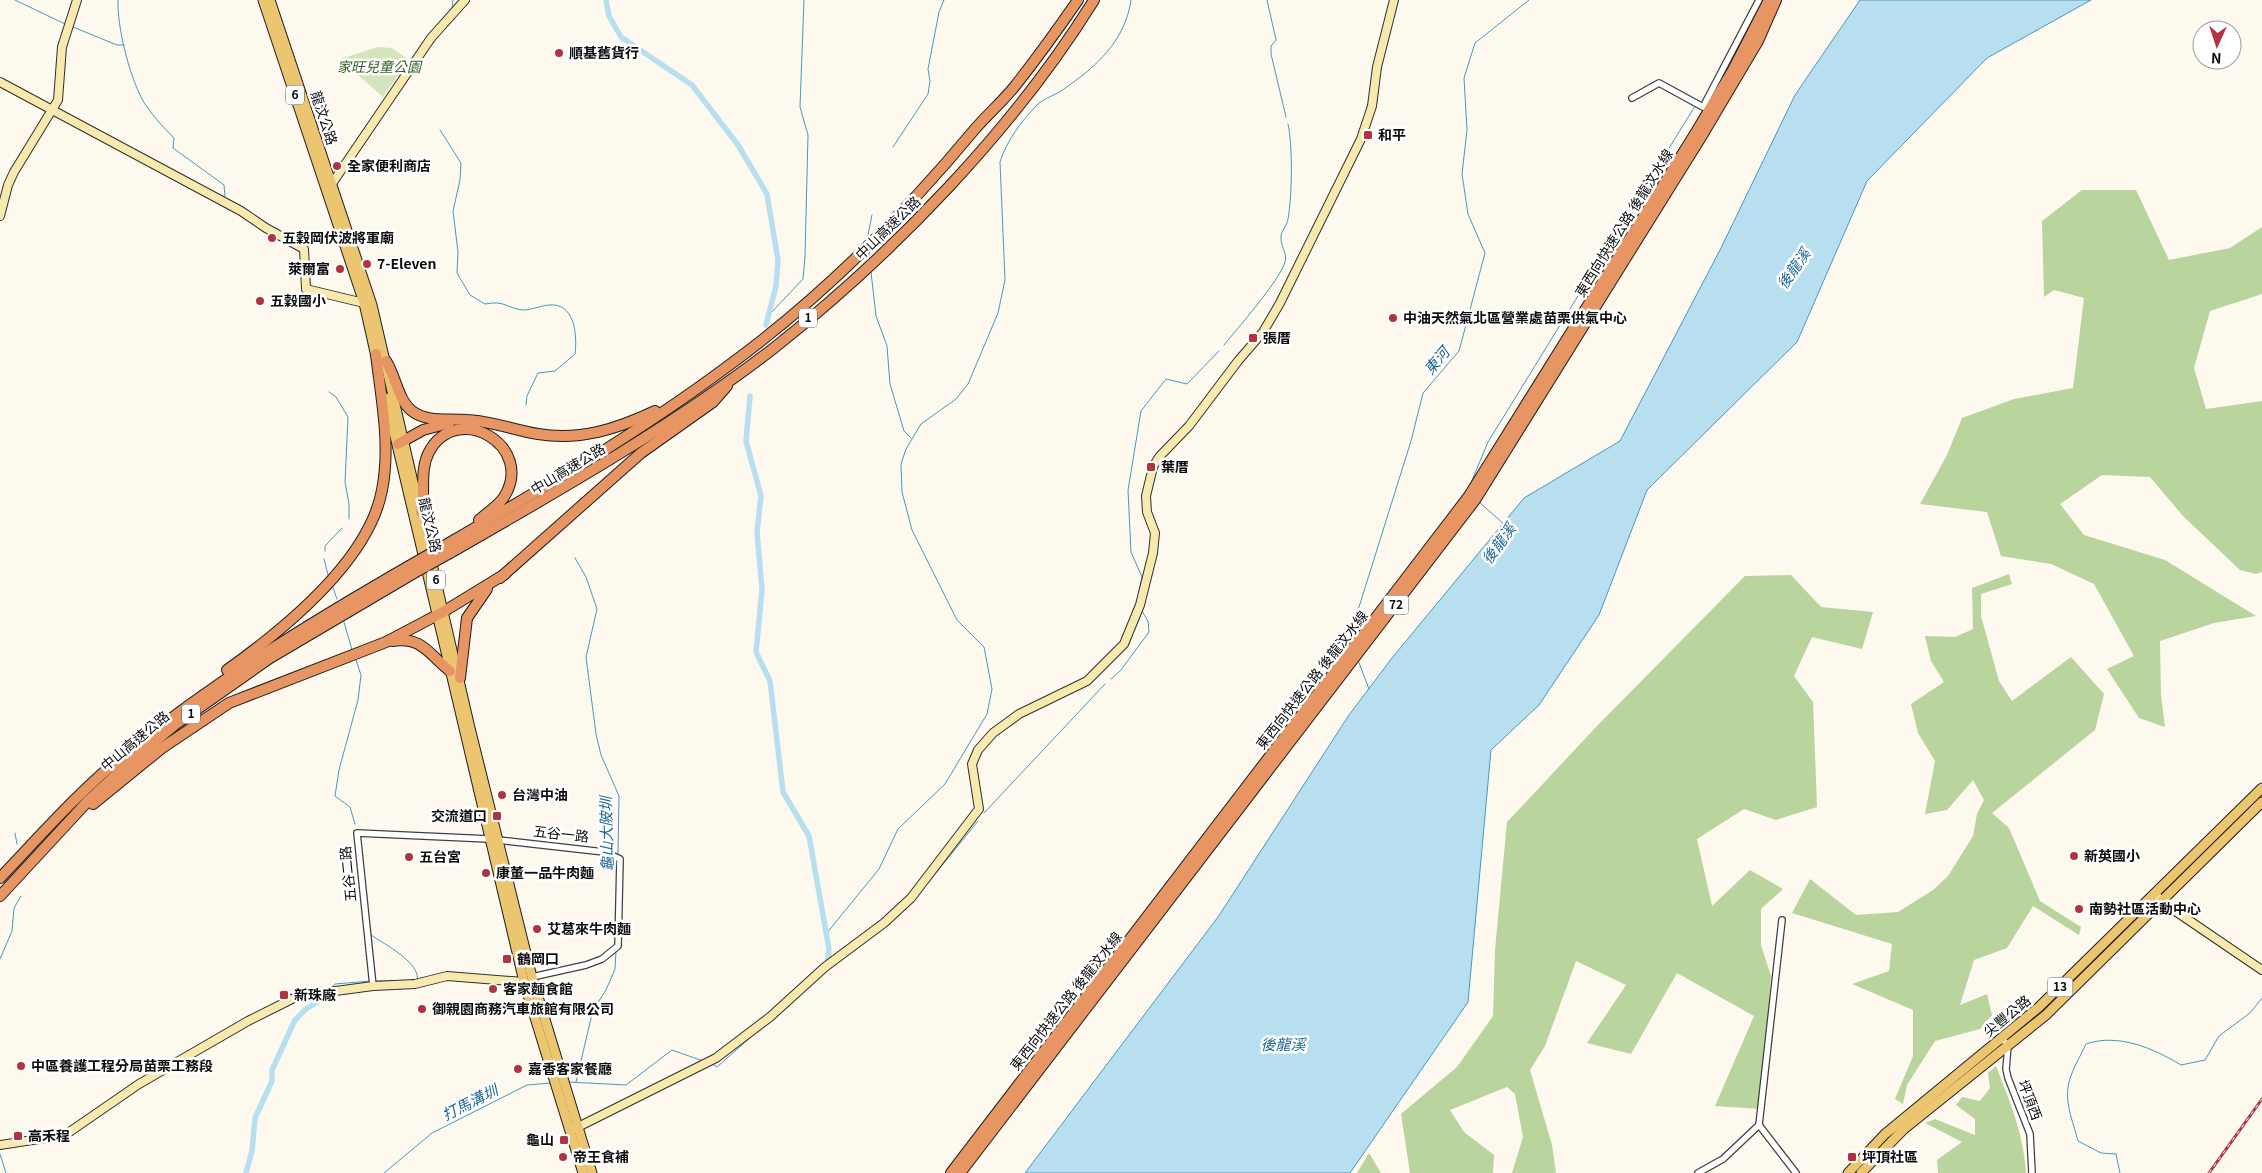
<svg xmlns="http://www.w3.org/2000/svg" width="2262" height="1173" font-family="Georgia,'Noto Sans TC',serif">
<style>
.green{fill:#d4e5bb}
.forest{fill:#b9d49c}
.water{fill:#b8dff0;stroke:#4599c1}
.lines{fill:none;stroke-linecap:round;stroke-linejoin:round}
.stream{stroke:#4599c1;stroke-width:1}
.canal{stroke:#b8dff0;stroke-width:5.5}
.street-casing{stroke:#404040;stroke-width:8}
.secondary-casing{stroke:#2f2f2f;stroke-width:10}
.primary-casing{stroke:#1e1e1e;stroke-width:11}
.highway-casing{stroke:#1e1e1e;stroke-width:12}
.street{stroke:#fff;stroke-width:5.5}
.secondary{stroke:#f8eaaf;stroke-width:8}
.primary{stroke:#ecc570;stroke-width:9}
.highway{stroke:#e79663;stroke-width:10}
.rail-casing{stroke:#b13241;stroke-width:3}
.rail{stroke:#fff;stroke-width:1;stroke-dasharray:4;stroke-linecap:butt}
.highway-bridge-casing{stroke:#1e1e1e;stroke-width:12;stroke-linecap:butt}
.highway-bridge{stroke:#e79663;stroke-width:10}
.poi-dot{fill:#b13241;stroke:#fff;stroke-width:2}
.labels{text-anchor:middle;stroke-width:5;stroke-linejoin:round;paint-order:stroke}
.shield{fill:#fff;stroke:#565656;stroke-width:1}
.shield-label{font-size:12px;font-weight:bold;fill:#0d0d0d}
.poi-label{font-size:14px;font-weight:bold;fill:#0d0d0d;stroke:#fff;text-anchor:start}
.park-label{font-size:14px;font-style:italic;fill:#345f23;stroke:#fff}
.street-label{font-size:14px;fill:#0d0d0d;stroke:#fff}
.water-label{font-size:15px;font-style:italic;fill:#226a94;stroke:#fff}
</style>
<rect width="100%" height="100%" fill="#fdf9ef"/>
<polygon class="green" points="378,47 392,48 409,60 383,97 340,59"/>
<g class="forest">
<polygon points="2082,190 2136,190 2169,260 2230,248 2262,227 2262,294 2210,311 2194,368 2206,409 2262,401 2262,572 2256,574 2240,570 2183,516 2150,477 2102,475 2060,504 2084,535 2165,560 2256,616 2214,623 2160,641 2161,695 2165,727 2139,718 2107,669 2134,656 2094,584 2051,564 2001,556 1987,512 1920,504 1947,455 1962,418 2014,399 2073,388 2084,298 2054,290 2044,297 2042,221"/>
<polygon points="2009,574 2012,584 1981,594 1981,616 1999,681 2012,701 2071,657 2104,694 2095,730 1992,813 2009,828 2040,901 2081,927 2079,935 2033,906 2007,948 1974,960 1960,1005 1987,994 1992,1015 1980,1029 1935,1041 1907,1085 1903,1104 1895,1099 1913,1056 1913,1010 1852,984 1889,971 1892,944 1792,913 1810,879 1856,915 1898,912 1933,890 1948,876 1973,836 1977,814 1984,800 1973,780 1947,810 1925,814 1935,761 1918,733 1911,704 1944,682 1931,661 1925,636 1955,637 1973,629 1972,588"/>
<polygon points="1791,575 1821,607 1873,612 1862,649 1812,637 1794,676 1813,702 1817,807 1776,820 1744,809 1697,839 1712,906 1750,870 1783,889 1761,909 1761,945 1771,976 1761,1109 1715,1106 1754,1016 1677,973 1631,1054 1587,1043 1626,985 1576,961 1545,1046 1530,1070 1552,1145 1556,1173 1512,1173 1523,1137 1515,1094 1507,1087 1450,1110 1464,1132 1494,1155 1493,1173 1410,1173 1401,1114 1457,1067 1493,1016 1495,950 1507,822 1598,725 1745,576"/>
<path d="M1996,1066C2010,1101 2024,1136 2026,1173H1938L1937,1160L1962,1142L1925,1123L1935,1119L1975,1135V1119L1956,1105L1962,1097L1980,1101L1990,1088L1988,1073Z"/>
<polygon points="1369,1153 1381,1173 1357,1173"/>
</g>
<polygon class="water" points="1860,0 2091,0 1987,58 1867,181 1797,342 1647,490 1599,615 1539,705 1491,750 1468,1002 1350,1173 1025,1173 1218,917 1349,715 1392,658 1524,498 1620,441 1720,250 1795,95"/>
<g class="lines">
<g class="stream">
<polyline points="15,0 65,24"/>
<path d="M118,0C117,27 129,74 142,99C149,112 163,127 174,138L173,148L224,185L225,197"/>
<polyline points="1267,0 1276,40 1271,46 1271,54 1286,117"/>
<polyline points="452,9 453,0"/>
<polyline points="73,27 117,45 124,45"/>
<path d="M440,130L461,163L460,180L453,211L458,252L457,273L470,295L485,304C505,300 506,308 523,310C533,310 544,304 554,305C576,307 577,338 575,354L555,371L538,373L527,396L526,405"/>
<polyline points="893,147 928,94 930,81 928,69 939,12 944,0"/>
<polyline points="867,240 872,215"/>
<polyline points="869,252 870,260"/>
<polyline points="871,272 876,316 887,346 890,384 904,431 911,438"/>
<polyline points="769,315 803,279 805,256 808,135 800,107 804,0"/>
<path d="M1224,345C1237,329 1280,280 1285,262C1288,254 1280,246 1281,237C1281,231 1287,226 1288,219C1292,197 1293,146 1288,124"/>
<polyline points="329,392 336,397 348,417 345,482 349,504 349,519"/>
<polyline points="1470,485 1488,442 1695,106"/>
<polyline points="1479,502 1504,524"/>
<polyline points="325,551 325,546 342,528"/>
<polyline points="575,558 586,577 597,609 586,657 596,734 601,755 619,796 618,854"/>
<polyline points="324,559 328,575"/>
<polyline points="332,585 337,599"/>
<polyline points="1137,601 1142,577 1131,552 1128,490 1141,411 1166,379 1187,384 1219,351"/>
<polyline points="344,622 352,650"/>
<polyline points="1352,642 1350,637 1354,623 1411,441 1423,393 1459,351 1485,253 1468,214 1462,174 1467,130 1464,78 1475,43 1529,0"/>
<polyline points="1358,660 1369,689"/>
<polyline points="1111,679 1121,670 1149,632 1148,621 1142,611"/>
<polyline points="984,813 1105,684"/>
<polyline points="355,824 350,807 335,796 339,770 358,700 361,675 356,660"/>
<polyline points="15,833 17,844"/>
<polyline points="883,929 914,900 978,821"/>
<path d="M826,934L879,869L898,829L945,784L987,714L992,689L984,647L957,620L912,530L902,492L901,464L906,449L921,424L956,399L968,384L998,313L1005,280L1000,162C1006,142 1022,120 1037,105C1044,98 1056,95 1064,89C1097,66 1125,41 1131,0"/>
<path d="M371,935C384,944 422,963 417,981"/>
<polyline points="0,959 12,931 14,908 21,896"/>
<polyline points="375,981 396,981"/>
<polyline points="332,988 335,984 371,981"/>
<polyline points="712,1064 717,1067 760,1029"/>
<polyline points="568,1082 626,1085 672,1050 703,1061"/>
<polyline points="576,1082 593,1010 606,990 615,969 616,951"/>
<polyline points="0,1154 6,1173"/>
<polyline points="384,1173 432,1133 527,1085 552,1083"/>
<path d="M2120,1173L2116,1154L2101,1153L2078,1141C2074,1125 2065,1104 2068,1087C2070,1073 2080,1057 2086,1044C2118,1033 2153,1048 2181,1065L2205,1060L2219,1036L2250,1013L2262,998"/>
</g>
<g class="canal">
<polyline points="606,0 609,16 621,37 692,85 738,145 767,194 778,260 776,286 766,325"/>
<polyline points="750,396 746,441 761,496 757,532 762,590 756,652 770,681 783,792 809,836 829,949 827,966"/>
<polyline points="246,1173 252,1151 255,1118 272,1081 272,1070 295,1020 306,1009 325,997"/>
</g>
<g class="street-casing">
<g id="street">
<polyline points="1632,98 1659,83 1703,107 1759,0"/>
<polyline points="498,840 604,852 620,859 618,946 602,959 586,965 532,977"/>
<polyline points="373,986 357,833 489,839"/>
<polyline points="2002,1038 2008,1046 2006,1069 2008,1078 2030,1134 2032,1173"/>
<polyline points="1759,1125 1782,920"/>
<polyline points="1759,1125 1796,1173"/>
<polyline points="1698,1173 1723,1159 1759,1125"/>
</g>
</g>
<g class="secondary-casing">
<g id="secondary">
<polyline points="0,82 241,211 266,228 304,249 306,289 368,304"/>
<polyline points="329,188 431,38 465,0"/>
<polyline points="0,216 8,185 14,172 58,100 62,47 77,0"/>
<polyline points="2155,894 2162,902 2262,970"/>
<polyline points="574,1129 716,1058 770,1017 825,967 884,923 911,898 979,809 972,764 978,750 993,733 1019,714 1087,681 1124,644 1140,605 1153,553 1155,533 1147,512 1146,496 1153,467 1159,457 1189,426 1238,361 1263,332 1280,303 1361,139 1372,106 1377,67 1394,0"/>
<polyline points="0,1145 65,1135 139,1084 248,1021 298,996 373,986 415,984 447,976 524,982"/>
</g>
</g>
<g class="primary-casing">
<g id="primary">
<polyline points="263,0 364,303 377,361"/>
<polyline points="270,0 372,305 470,728 532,977 592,1173"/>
<polyline points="386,398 524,982 583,1173"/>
<polyline points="1848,1173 1885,1134 2039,1007 2262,788"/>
<polyline points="1861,1173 1904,1129 2046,1015 2262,802"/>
</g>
</g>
<g class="highway-casing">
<g id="highway">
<path d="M386,361C396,377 398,400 412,411C428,423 448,418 467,420C491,421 514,430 538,434C580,441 617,429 655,411"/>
<polyline points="398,444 423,430 449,423"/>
<path d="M421,512C426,492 419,471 429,452C457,400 536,446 504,497C498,506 488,512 479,520"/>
<path d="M444,546C540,490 635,435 724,369C818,301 901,218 975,129C988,114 1003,101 1015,86C1037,58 1058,29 1078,0"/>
<path d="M450,553C560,490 673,426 774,348C893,254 1014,129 1094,0"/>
<polyline points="500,578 641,453 713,402 727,386"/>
<path d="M392,641C423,636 429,655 450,671"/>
<path d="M227,670C283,630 369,561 382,490C391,445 381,398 376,354"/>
<polyline points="460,678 467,618 487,589"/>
<polyline points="93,804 162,748 229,703 386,642 443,612 505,574"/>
<path d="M0,878C41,835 82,788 129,751C217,680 312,622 409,566"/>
<polyline points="0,896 88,801 131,761 176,724 270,658 414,573"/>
<polyline points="951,1173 1469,496 1695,134 1733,70 1769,0"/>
<polyline points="960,1173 1475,500 1701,137 1758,41 1776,0"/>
</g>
</g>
<use href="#street" class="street"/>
<use href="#secondary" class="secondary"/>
<use href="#primary" class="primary"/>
<use href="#highway" class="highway"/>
<g class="rail-casing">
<polyline id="rail" points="2209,1173 2262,1099"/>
</g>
<use href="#rail" class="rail"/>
<g class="highway-bridge-casing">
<g id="highway-bridge">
<polyline points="409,566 444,546"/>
<polyline points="414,573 450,553"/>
</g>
</g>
<use href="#highway-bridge" class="highway-bridge"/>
</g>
<g class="poi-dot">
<circle cx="559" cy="53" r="5"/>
<rect x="1363" y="130" width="10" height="10" rx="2.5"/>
<circle cx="337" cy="166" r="5"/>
<circle cx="272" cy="238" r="5"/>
<circle cx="367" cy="264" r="5"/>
<circle cx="340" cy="269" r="5"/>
<circle cx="260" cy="301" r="5"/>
<circle cx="1393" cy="318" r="5"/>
<rect x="1248" y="333" width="10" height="10" rx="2.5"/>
<rect x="1146" y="462" width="10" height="10" rx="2.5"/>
<circle cx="502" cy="795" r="5"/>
<rect x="492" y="811" width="10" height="10" rx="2.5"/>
<circle cx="2074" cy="856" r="5"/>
<circle cx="409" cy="857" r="5"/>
<circle cx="486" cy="873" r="5"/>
<circle cx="2079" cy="909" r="5"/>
<circle cx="537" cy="929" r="5"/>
<rect x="502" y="954" width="10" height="10" rx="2.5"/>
<circle cx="493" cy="989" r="5"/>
<rect x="279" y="990" width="10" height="10" rx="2.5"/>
<circle cx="422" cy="1009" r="5"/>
<circle cx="21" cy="1066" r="5"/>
<circle cx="518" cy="1069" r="5"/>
<rect x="13" y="1131" width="10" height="10" rx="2.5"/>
<rect x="559" y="1135" width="10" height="10" rx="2.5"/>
<circle cx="563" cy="1157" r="5"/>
<rect x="1847" y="1152" width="10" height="10" rx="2.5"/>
</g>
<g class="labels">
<g class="shield">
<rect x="286" y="85.5" width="18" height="19" rx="4"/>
<rect x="799" y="308.5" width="18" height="19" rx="4"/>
<rect x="427" y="570.5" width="18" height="19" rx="4"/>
<rect x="1383.5" y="595.5" width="25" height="19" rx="4"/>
<rect x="182" y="704.5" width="18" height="19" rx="4"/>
<rect x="2047.5" y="977.5" width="25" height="19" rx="4"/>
</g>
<g class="shield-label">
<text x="295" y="99">6</text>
<text x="808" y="322">1</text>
<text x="436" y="584">6</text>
<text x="1396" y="609">72</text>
<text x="191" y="718">1</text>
<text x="2060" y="991">13</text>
</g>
<g class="poi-label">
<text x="569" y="58">順基舊貨行</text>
<text x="1378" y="140">和平</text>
<text x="347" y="171">全家便利商店</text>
<text x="282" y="243">五穀岡伏波將軍廟</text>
<text x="377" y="269">7-Eleven</text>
<text x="330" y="274" text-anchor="end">萊爾富</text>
<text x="270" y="306">五穀國小</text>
<text x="1403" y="323">中油天然氣北區營業處苗栗供氣中心</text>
<text x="1263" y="343">張厝</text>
<text x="1161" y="472">葉厝</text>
<text x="512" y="800">台灣中油</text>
<text x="487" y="821" text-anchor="end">交流道口</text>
<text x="2084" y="861">新英國小</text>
<text x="419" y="862">五台宮</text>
<text x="496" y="878">康董一品牛肉麵</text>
<text x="2089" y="914">南勢社區活動中心</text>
<text x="547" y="934">艾葛來牛肉麵</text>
<text x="517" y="964">鶴岡口</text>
<text x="503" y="994">客家麵食館</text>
<text x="294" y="1000">新珠廠</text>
<text x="432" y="1014">御親園商務汽車旅館有限公司</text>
<text x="31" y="1071">中區養護工程分局苗栗工務段</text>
<text x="528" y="1074">嘉香客家餐廳</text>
<text x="28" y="1141">高禾程</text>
<text x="554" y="1145" text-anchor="end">龜山</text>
<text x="573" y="1162">帝王食補</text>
<text x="1862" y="1162">坪頂社區</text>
</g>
<g class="park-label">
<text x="379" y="72">家旺兒童公園</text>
</g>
<g class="street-label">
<text transform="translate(324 118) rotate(72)" y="5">龍汶公路</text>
<text transform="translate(1624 223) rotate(-58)" y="5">東西向快速公路 後龍汶水線</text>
<text transform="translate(888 228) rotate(-44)" y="5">中山高速公路</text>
<text transform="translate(568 469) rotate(-31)" y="5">中山高速公路</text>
<text transform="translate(430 525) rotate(77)" y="5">龍汶公路</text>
<text transform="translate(1312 680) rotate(-52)" y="5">東西向快速公路 後龍汶水線</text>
<text transform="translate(135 741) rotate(-40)" y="5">中山高速公路</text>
<text transform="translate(561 834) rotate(6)" y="5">五谷一路</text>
<text transform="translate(348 874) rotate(-96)" y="5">五谷二路</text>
<text transform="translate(1066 1001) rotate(-52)" y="5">東西向快速公路 後龍汶水線</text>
<text transform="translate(2007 1016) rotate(-39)" y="5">尖豐公路</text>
<text transform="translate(2030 1100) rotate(69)" y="5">坪頂西</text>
</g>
<g class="water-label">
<text transform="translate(1794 269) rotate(-55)" y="5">後龍溪</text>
<text transform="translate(1437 361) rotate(-50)" y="5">東河</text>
<text transform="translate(1499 544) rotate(-54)" y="5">後龍溪</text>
<text transform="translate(607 834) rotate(-91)" y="5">龜山大陂圳</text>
<text x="1283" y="1050">後龍溪</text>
<text transform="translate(470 1103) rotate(-27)" y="5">打馬溝圳</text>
</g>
</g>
<g transform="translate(2217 45) rotate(183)"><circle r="24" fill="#ffffff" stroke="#9e9e9e"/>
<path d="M0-4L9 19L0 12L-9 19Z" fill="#b13241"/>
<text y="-8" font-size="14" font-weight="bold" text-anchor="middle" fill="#0d0d0d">N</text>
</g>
</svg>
